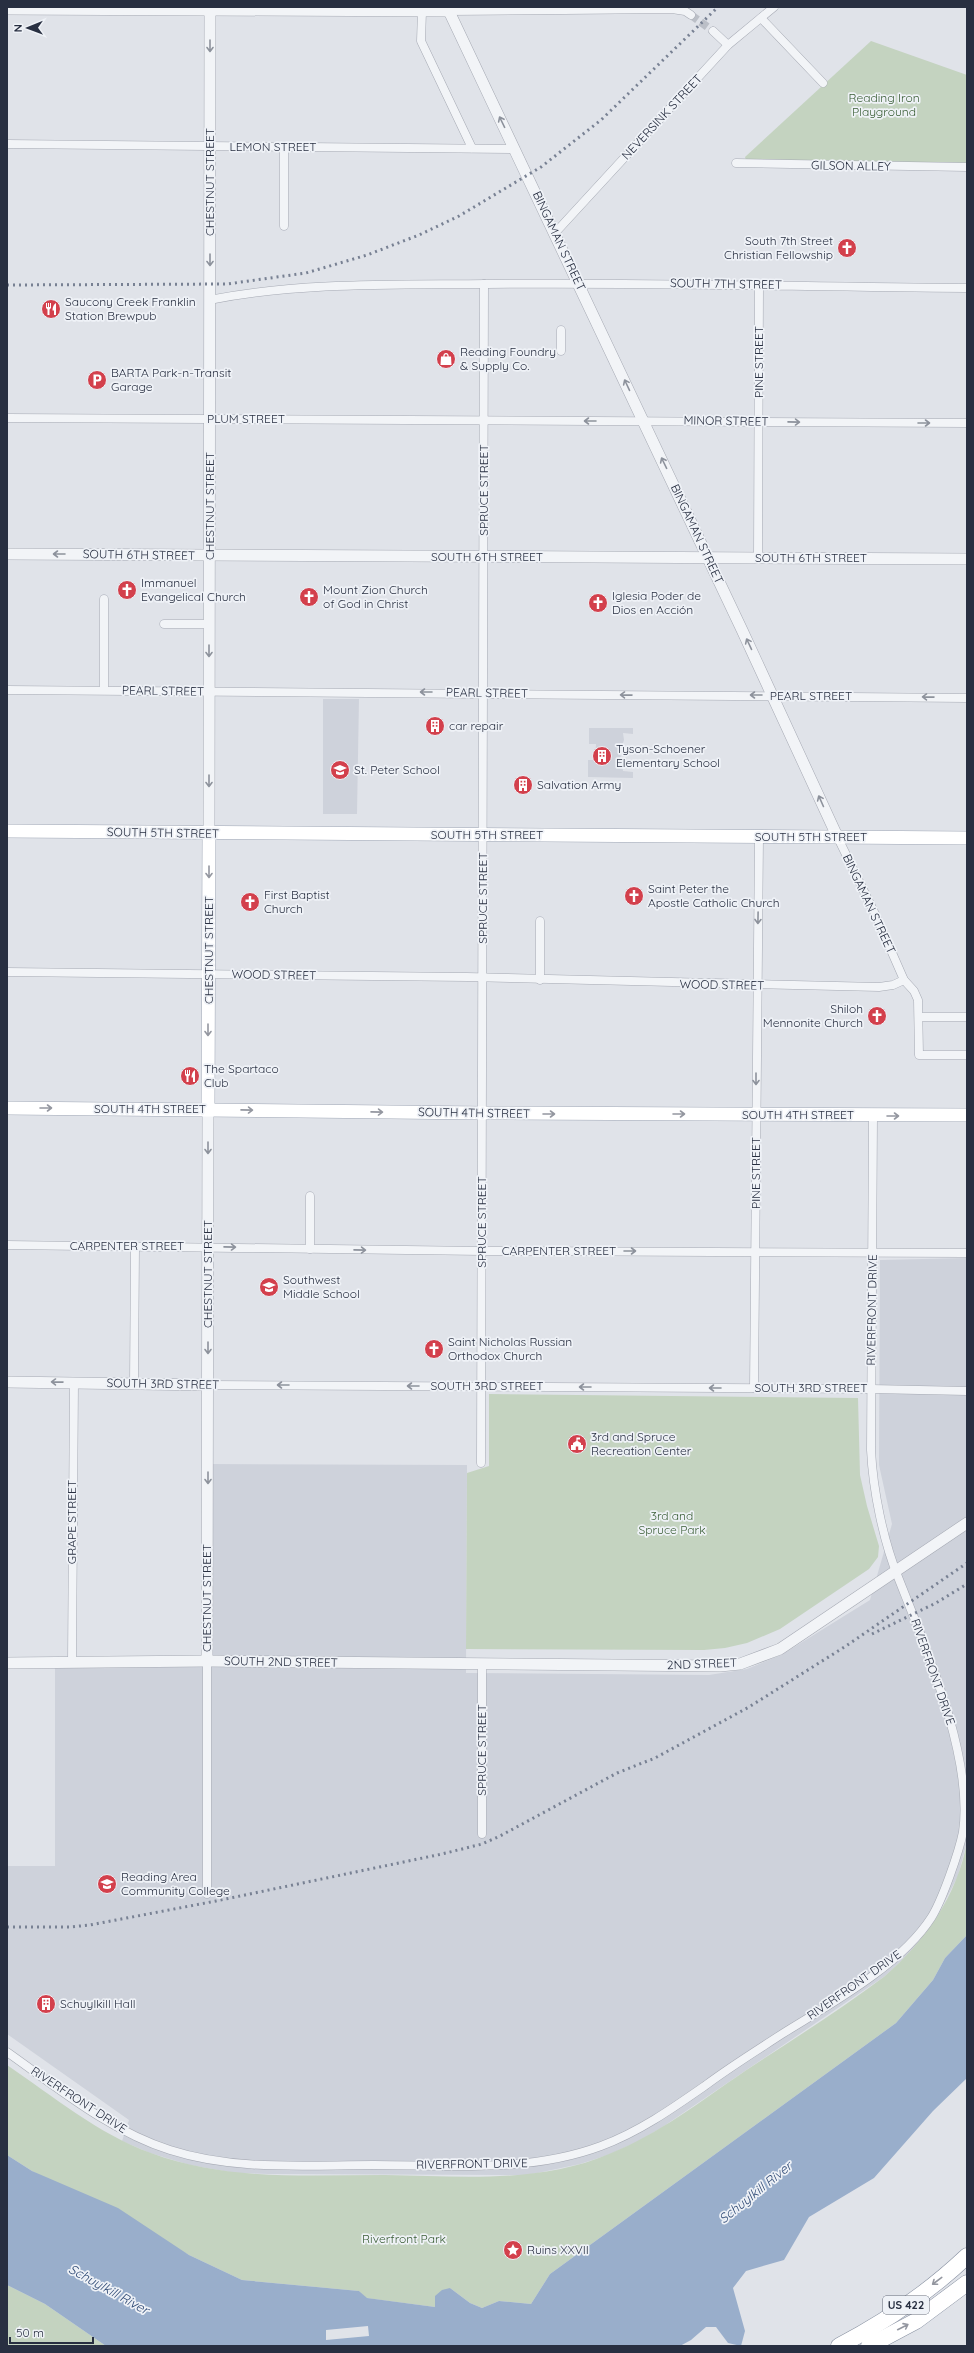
<svg xmlns="http://www.w3.org/2000/svg" width="974" height="2353" font-family="Quicksand,sans-serif">
<style>
.built{fill:#ced2db}
.green{fill:#c4d3c0}
.water{fill:#99aecb;fill-rule:evenodd}
.lines{fill:none;stroke-linecap:round;stroke-linejoin:round}
.minor-tunnel{stroke:#bbbfc7;stroke-width:8;stroke-dasharray:8 4;stroke-linecap:butt}
.minor-casing{stroke:#a5a9b3;stroke-width:9}
.tertiary-casing{stroke:#a5a9b3;stroke-width:12}
.primary-casing{stroke:#9ea6b5;stroke-width:14}
.motorway-casing{stroke:#868fa0;stroke-width:17}
.minor{stroke:#f2f4f7;stroke-width:8}
.tertiary{stroke:#f2f4f7;stroke-width:11}
.primary{stroke:#fff;stroke-width:13}
.motorway{stroke:#fff;stroke-width:16}
.rail{stroke:#788193;stroke-width:3;stroke-dasharray:2 4;stroke-linecap:butt}
.oneway{stroke:#8d929c}
.oneway2{stroke:#9497a0}
.labels{text-anchor:middle;stroke-width:3.5;stroke-linejoin:round;paint-order:stroke}
.shield{fill:#eff2f7;stroke:#646a78;stroke-width:1}
.shield-label{font-size:11px;font-weight:bold;fill:#282f41}
.park-label{font-size:12px;fill:#395d35;stroke:#eff2f7}
.street-label{font-size:12px;fill:#282f41;stroke:#eff2f7}
.poi-label{font-size:12px;fill:#282f41;stroke:#eff2f7;text-anchor:start}
.water-label{font-size:13px;font-style:italic;fill:#304b76;stroke:#eff2f7}
</style>
<rect width="100%" height="100%" fill="#e0e3e9"/>
<g class="built">
<polygon points="323,699 359,699 357,814 323,814"/>
<polygon points="589,728 633,728 633,734 623,733 624,740 620,752 623,771 633,772 633,778 588,777 588,760 595,760 596,744 589,744"/>
<polygon points="967,1258 967,1842 958,1876 938,1915 915,1948 885,1976 661,2128 637,2142 608,2155 580,2164 528,2175 269,2174 235,2173 190,2165 150,2153 122,2141 129,2120 7,2034 7,1866 55,1866 55,1661 207,1661 208,1464 467,1465 466,1673 709,1675 747,1669 783,1654 870,1600 892,1524 879,1465 880,1260"/>
</g>
<g class="green">
<polygon points="871,41 967,75 967,163 746,160 745,157"/>
<polygon points="489,1394 858,1398 860,1475 867,1506 879,1546 878,1557 869,1569 780,1629 747,1643 725,1648 704,1650 466,1649 467,1473 489,1466"/>
<path d="M967,1842V1935L945,1958L933,1980L896,2023L550,2274L531,2304L499,2301L482,2308L470,2303L450,2288L435,2307L366,2298L359,2291L242,2280L189,2255L32,2171L7,2155V2065C53,2096 98,2134 151,2153C226,2181 306,2175 385,2175C460,2176 538,2184 609,2154C659,2134 701,2101 745,2071C792,2040 840,2010 885,1976C925,1941 957,1896 967,1842Z"/>
<polygon points="7,2285 45,2304 106,2346 7,2346"/>
</g>
<path class="water" d="M967,1935V2078L933,2111L874,2178L809,2217L784,2260L746,2271L733,2288L745,2331L741,2346L728,2343L716,2327H706L691,2340L680,2346H106L45,2304L7,2285V2155L32,2171L118,2208L189,2255L242,2280L359,2291L367,2298L435,2307V2296L442,2290L450,2288L470,2303L482,2308L499,2301L531,2304L550,2274L896,2023L933,1980L945,1958ZM368,2326L369,2336L326,2340V2330Z"/>
<g class="lines">
<polyline class="minor-tunnel" points="691,15 713,31"/>
<g class="minor-casing">
<g id="minor">
<polyline points="422,11 421,41 472,148"/>
<polyline points="449,11 672,9 685,11 691,15"/>
<polyline points="761,18 823,83"/>
<polyline points="713,31 728,45"/>
<polyline points="7,144 515,149"/>
<polyline points="736,163 967,167"/>
<polyline points="284,226 284,146"/>
<polyline points="555,233 728,45 774,7"/>
<path d="M209,300C301,282 394,285 487,284C647,282 807,287 967,288"/>
<polyline points="561,351 561,330"/>
<polyline points="7,418 967,423"/>
<polyline points="758,558 759,285"/>
<polyline points="104,599 104,690"/>
<polyline points="164,624 209,624"/>
<polyline points="7,690 967,698"/>
<polyline points="837,836 876,916 904,980 914,991 918,1000 919,1055 967,1055"/>
<polyline points="540,921 540,980"/>
<polyline points="7,972 467,977 879,987 893,985 904,980"/>
<polyline points="919,1017 967,1017"/>
<polyline points="310,1196 310,1249"/>
<polyline points="7,1245 482,1251 967,1253"/>
<polyline points="134,1383 135,1247"/>
<polyline points="208,1385 871,1389 967,1391"/>
<polyline points="754,1388 759,837"/>
<polyline points="481,1463 484,284"/>
<polyline points="72,1662 74,1382"/>
<polyline points="482,1834 482,1665"/>
<polyline points="207,1894 207,1661"/>
<path d="M7,2052C58,2088 110,2131 170,2150C235,2171 306,2165 374,2165C449,2165 529,2173 601,2146C639,2132 673,2108 706,2085C730,2067 756,2051 782,2034C830,2004 900,1966 931,1918C942,1901 959,1852 963,1832C974,1758 925,1646 898,1577C883,1540 873,1490 871,1450L873,1116"/>
</g>
</g>
<g class="tertiary-casing">
<g id="tertiary">
<polyline points="447,7 742,630 837,836"/>
<polyline points="7,9 449,11"/>
<polyline points="7,554 967,559"/>
<polyline points="209,833 210,7"/>
<polyline points="7,1382 208,1385"/>
<polyline points="207,1661 208,1109"/>
<polyline points="7,1663 207,1661 720,1666 740,1664 780,1649 967,1523"/>
</g>
</g>
<g class="primary-casing">
<g id="primary">
<polyline points="7,831 967,838"/>
<polyline points="7,1108 482,1113 967,1115"/>
<polyline points="208,1109 209,833"/>
</g>
</g>
<g class="motorway-casing">
<g id="motorway">
<path d="M839,2346C885,2322 929,2292 967,2256"/>
<polyline points="869,2346 916,2321 967,2283"/>
</g>
</g>
<use href="#minor" class="minor"/>
<use href="#tertiary" class="tertiary"/>
<use href="#primary" class="primary"/>
<use href="#motorway" class="motorway"/>
<g class="rail">
<polyline points="7,285 227,284 306,273 367,255 419,235 459,216 541,167 601,120 718,7"/>
<polyline points="872,1634 936,1603 967,1584"/>
<polyline points="7,1927 70,1927 90,1925 216,1901 442,1854 482,1844 500,1836 617,1773 655,1758 749,1707 846,1646 967,1563"/>
</g>
</g>
<defs><path id="oneway-shaft" d="M-6 0H5M1.5-3L5.5 0L1.5 3" fill="none" stroke-width="1.6" stroke-linecap="round" stroke-linejoin="round"/></defs>
<g class="oneway">
<use href="#oneway-shaft" transform="translate(210 46) rotate(90)"/>
<use href="#oneway-shaft" transform="translate(502 122) rotate(-116)"/>
<use href="#oneway-shaft" transform="translate(210 260) rotate(90)"/>
<use href="#oneway-shaft" transform="translate(627 385) rotate(-115)"/>
<use href="#oneway-shaft" transform="translate(590 421) rotate(-180)"/>
<use href="#oneway-shaft" transform="translate(794 422) rotate(1)"/>
<use href="#oneway-shaft" transform="translate(924 423)"/>
<use href="#oneway-shaft" transform="translate(664 463) rotate(-116)"/>
<use href="#oneway-shaft" transform="translate(59 554) rotate(-180)"/>
<use href="#oneway-shaft" transform="translate(749 644) rotate(-115)"/>
<use href="#oneway-shaft" transform="translate(209 651) rotate(90)"/>
<use href="#oneway-shaft" transform="translate(426 692) rotate(180)"/>
<use href="#oneway-shaft" transform="translate(626 695) rotate(-179)"/>
<use href="#oneway-shaft" transform="translate(756 695) rotate(180)"/>
<use href="#oneway-shaft" transform="translate(928 697) rotate(-179)"/>
<use href="#oneway-shaft" transform="translate(209 781) rotate(90)"/>
<use href="#oneway-shaft" transform="translate(821 801) rotate(-114)"/>
<use href="#oneway-shaft" transform="translate(758 918) rotate(91)"/>
<use href="#oneway-shaft" transform="translate(756 1079) rotate(90)"/>
<use href="#oneway-shaft" transform="translate(208 1148) rotate(90)"/>
<use href="#oneway-shaft" transform="translate(230 1247) rotate(1)"/>
<use href="#oneway-shaft" transform="translate(360 1250) rotate(1)"/>
<use href="#oneway-shaft" transform="translate(630 1251)"/>
<use href="#oneway-shaft" transform="translate(208 1348) rotate(90)"/>
<use href="#oneway-shaft" transform="translate(57 1382) rotate(-179)"/>
<use href="#oneway-shaft" transform="translate(283 1385) rotate(-180)"/>
<use href="#oneway-shaft" transform="translate(413 1386) rotate(-180)"/>
<use href="#oneway-shaft" transform="translate(585 1387) rotate(-180)"/>
<use href="#oneway-shaft" transform="translate(715 1388) rotate(-180)"/>
<use href="#oneway-shaft" transform="translate(208 1478) rotate(90)"/>
</g>
<g class="oneway2">
<use href="#oneway-shaft" transform="translate(209 872) rotate(90)"/>
<use href="#oneway-shaft" transform="translate(208 1030) rotate(90)"/>
<use href="#oneway-shaft" transform="translate(46 1108)"/>
<use href="#oneway-shaft" transform="translate(247 1110) rotate(1)"/>
<use href="#oneway-shaft" transform="translate(377 1112) rotate(1)"/>
<use href="#oneway-shaft" transform="translate(549 1114)"/>
<use href="#oneway-shaft" transform="translate(679 1114)"/>
<use href="#oneway-shaft" transform="translate(893 1116)"/>
<use href="#oneway-shaft" transform="translate(937 2281) rotate(143)"/>
<use href="#oneway-shaft" transform="translate(903 2327) rotate(-27)"/>
</g>
<defs>
<g id="church-disc" transform="scale(1)"><circle r="9.5" fill="#d3404c" stroke="#eff2f7"/><path d="M-1.2-6h2.4v3.5h3.3v2.4h-3.3V6h-2.4V-.1h-3.3v-2.4h3.3Z" fill="#fff"/></g>
<g id="restaurant-disc" transform="scale(1)"><circle r="9.5" fill="#d3404c" stroke="#eff2f7"/><path d="M-5-6h1v4h1v-4h1v4h1v-4h1v5L-1.5 .5V6h-2V.5L-5-1ZM5-6V6H3V1.5H1.5Q1.5-4 5-6Z" fill="#fff"/></g>
<g id="shop-disc" transform="scale(1)"><circle r="9.5" fill="#d3404c" stroke="#eff2f7"/><path d="M-5-2.5h2.3a2.7 3.5 0 0 1 5.4 0H5L5.5 6h-11ZM-1.5-2.5h3a1.5 2.3 0 0 0-3 0Z" fill="#fff"/></g>
<g id="parking-disc" transform="scale(1)"><circle r="9.5" fill="#d3404c" stroke="#eff2f7"/><path d="M-3.5-5.5H1a3.5 3.5 0 0 1 0 7H-1V5.5H-3.5ZM-1-3.4V-.6H.8a1.4 1.4 0 0 0 0-2.8Z" fill="#fff"/></g>
<g id="building-disc" transform="scale(1)"><circle r="9.5" fill="#d3404c" stroke="#eff2f7"/><path d="M-4-6H4V6H1V3H-1V6H-4ZM-2.5-4.3h1.7v1.8h-1.7ZM.8-4.3h1.7v1.8H.8ZM-2.5-1h1.7V.8h-1.7ZM.8-1h1.7V.8H.8Z" fill="#fff"/></g>
<g id="school-disc" transform="scale(1)"><circle r="9.5" fill="#d3404c" stroke="#eff2f7"/><path d="M0-5L7-2L0 1L-7-2ZM-4 1L0 2.5L4 1V4Q0 6-4 4Z" fill="#fff"/></g>
<g id="civic-disc" transform="scale(1)"><circle r="9.5" fill="#d3404c" stroke="#eff2f7"/><path d="M-.6-6.5H3V-4.5H.6V-3L4-1V1h2V6H-6V1h2V-1L-.6-3ZM-1.2 2.5V6h2.4V2.5Z" fill="#fff"/></g>
<g id="university-disc" transform="scale(1)"><circle r="9.5" fill="#d3404c" stroke="#eff2f7"/><path d="M0-5L7-2L0 1L-7-2ZM-4 1L0 2.5L4 1V4Q0 6-4 4Z" fill="#fff"/></g>
<g id="sight-disc" transform="scale(1)"><circle r="9.5" fill="#d3404c" stroke="#eff2f7"/><path d="M0-6L1.8-2.2L6-1.7L2.9 1.2L3.7 5.4L0 3.3L-3.7 5.4L-2.9 1.2L-6-1.7L-1.8-2.2Z" fill="#fff"/></g>
</defs>
<g fill-rule="evenodd">
<use href="#church-disc" x="847" y="248"/>
<use href="#restaurant-disc" x="51" y="309"/>
<use href="#shop-disc" x="446" y="359"/>
<use href="#parking-disc" x="97" y="380"/>
<use href="#church-disc" x="127" y="590"/>
<use href="#church-disc" x="309" y="597"/>
<use href="#church-disc" x="598" y="603"/>
<use href="#building-disc" x="435" y="726"/>
<use href="#building-disc" x="602" y="756"/>
<use href="#school-disc" x="340" y="770"/>
<use href="#building-disc" x="523" y="785"/>
<use href="#church-disc" x="634" y="896"/>
<use href="#church-disc" x="250" y="902"/>
<use href="#church-disc" x="877" y="1016"/>
<use href="#restaurant-disc" x="190" y="1076"/>
<use href="#school-disc" x="269" y="1287"/>
<use href="#church-disc" x="434" y="1349"/>
<use href="#civic-disc" x="577" y="1444"/>
<use href="#university-disc" x="107" y="1884"/>
<use href="#building-disc" x="46" y="2004"/>
<use href="#sight-disc" x="513" y="2250"/>
</g>
<g class="labels">
<rect class="shield" x="883" y="2296" width="46" height="18" rx="3"/>
<g class="shield-label">
<text x="906" y="2309">US 422</text>
</g>
<g class="park-label">
<text x="884" y="102">Reading Iron<tspan x="884" dy="14">Playground</tspan></text>
<text x="672" y="1520">3rd and<tspan x="672" dy="14">Spruce Park</tspan></text>
<text x="404" y="2243">Riverfront Park</text>
</g>
<g class="street-label">
<text transform="translate(662 117) rotate(-47)" y="4">NEVERSINK STREET</text>
<text x="273" y="151">LEMON STREET</text>
<text transform="translate(851 166) rotate(1)" y="4">GILSON ALLEY</text>
<text transform="translate(210 182) rotate(-90)" y="4">CHESTNUT STREET</text>
<text transform="translate(559 241) rotate(65)" y="4">BINGAMAN STREET</text>
<text transform="translate(726 284) rotate(1)" y="4">SOUTH 7TH STREET</text>
<text transform="translate(759 362) rotate(-90)" y="4">PINE STREET</text>
<text x="246" y="423">PLUM STREET</text>
<text transform="translate(726 421) rotate(1)" y="4">MINOR STREET</text>
<text transform="translate(484 490) rotate(-90)" y="4">SPRUCE STREET</text>
<text transform="translate(210 506) rotate(-90)" y="4">CHESTNUT STREET</text>
<text transform="translate(697 534) rotate(65)" y="4">BINGAMAN STREET</text>
<text transform="translate(139 555) rotate(1)" y="4">SOUTH 6TH STREET</text>
<text x="487" y="561">SOUTH 6TH STREET</text>
<text x="811" y="562">SOUTH 6TH STREET</text>
<text transform="translate(163 691) rotate(1)" y="4">PEARL STREET</text>
<text transform="translate(487 693) rotate(1)" y="4">PEARL STREET</text>
<text x="811" y="700">PEARL STREET</text>
<text transform="translate(163 833) rotate(1)" y="4">SOUTH 5TH STREET</text>
<text x="487" y="839">SOUTH 5TH STREET</text>
<text x="811" y="841">SOUTH 5TH STREET</text>
<text transform="translate(483 898) rotate(-90)" y="4">SPRUCE STREET</text>
<text transform="translate(869 904) rotate(65)" y="4">BINGAMAN STREET</text>
<text transform="translate(209 950) rotate(-90)" y="4">CHESTNUT STREET</text>
<text transform="translate(274 975) rotate(1)" y="4">WOOD STREET</text>
<text transform="translate(722 985) rotate(1)" y="4">WOOD STREET</text>
<text x="150" y="1113">SOUTH 4TH STREET</text>
<text transform="translate(474 1113) rotate(1)" y="4">SOUTH 4TH STREET</text>
<text x="798" y="1119">SOUTH 4TH STREET</text>
<text transform="translate(756 1173) rotate(-90)" y="4">PINE STREET</text>
<text transform="translate(482 1222) rotate(-90)" y="4">SPRUCE STREET</text>
<text x="127" y="1250">CARPENTER STREET</text>
<text x="559" y="1255">CARPENTER STREET</text>
<text transform="translate(208 1274) rotate(-90)" y="4">CHESTNUT STREET</text>
<text transform="translate(872 1310) rotate(-89)" y="4">RIVERFRONT DRIVE</text>
<text transform="translate(163 1384) rotate(1)" y="4">SOUTH 3RD STREET</text>
<text x="487" y="1390">SOUTH 3RD STREET</text>
<text x="811" y="1392">SOUTH 3RD STREET</text>
<text transform="translate(72 1522) rotate(-90)" y="4">GRAPE STREET</text>
<text transform="translate(207 1598) rotate(-90)" y="4">CHESTNUT STREET</text>
<text transform="translate(281 1662) rotate(1)" y="4">SOUTH 2ND STREET</text>
<text transform="translate(702 1664) rotate(-2)" y="4">2ND STREET</text>
<text transform="translate(933 1672) rotate(71)" y="4">RIVERFRONT DRIVE</text>
<text transform="translate(482 1750) rotate(-90)" y="4">SPRUCE STREET</text>
<text transform="translate(854 1985) rotate(-35)" y="4">RIVERFRONT DRIVE</text>
<text transform="translate(79 2100) rotate(33)" y="4">RIVERFRONT DRIVE</text>
<text transform="translate(472 2164) rotate(-1)" y="4">RIVERFRONT DRIVE</text>
</g>
<g class="poi-label">
<text x="833" y="245" text-anchor="end">South 7th Street<tspan x="833" dy="14">Christian Fellowship</tspan></text>
<text x="65" y="306">Saucony Creek Franklin<tspan x="65" dy="14">Station Brewpub</tspan></text>
<text x="460" y="356">Reading Foundry<tspan x="460" dy="14">&amp; Supply Co.</tspan></text>
<text x="111" y="377">BARTA Park-n-Transit<tspan x="111" dy="14">Garage</tspan></text>
<text x="141" y="587">Immanuel<tspan x="141" dy="14">Evangelical Church</tspan></text>
<text x="323" y="594">Mount Zion Church<tspan x="323" dy="14">of God in Christ</tspan></text>
<text x="612" y="600">Iglesia Poder de<tspan x="612" dy="14">Dios en Acción</tspan></text>
<text x="449" y="730">car repair</text>
<text x="616" y="753">Tyson-Schoener<tspan x="616" dy="14">Elementary School</tspan></text>
<text x="354" y="774">St. Peter School</text>
<text x="537" y="789">Salvation Army</text>
<text x="648" y="893">Saint Peter the<tspan x="648" dy="14">Apostle Catholic Church</tspan></text>
<text x="264" y="899">First Baptist<tspan x="264" dy="14">Church</tspan></text>
<text x="863" y="1013" text-anchor="end">Shiloh<tspan x="863" dy="14">Mennonite Church</tspan></text>
<text x="204" y="1073">The Spartaco<tspan x="204" dy="14">Club</tspan></text>
<text x="283" y="1284">Southwest<tspan x="283" dy="14">Middle School</tspan></text>
<text x="448" y="1346">Saint Nicholas Russian<tspan x="448" dy="14">Orthodox Church</tspan></text>
<text x="591" y="1441">3rd and Spruce<tspan x="591" dy="14">Recreation Center</tspan></text>
<text x="121" y="1881">Reading Area<tspan x="121" dy="14">Community College</tspan></text>
<text x="60" y="2008">Schuylkill Hall</text>
<text x="527" y="2254">Ruins XXVII</text>
</g>
<g class="water-label">
<text transform="translate(755 2192) rotate(-39)" y="5">Schuylkill River</text>
<text transform="translate(109 2289) rotate(29)" y="5">Schuylkill River</text>
</g>
</g>
<rect width="974" height="2353" fill="none" stroke="#282f41" stroke-width="16"/>
<g transform="translate(28 28) rotate(269)" stroke="#eff2f7" stroke-width="3" paint-order="stroke">
<path d="M0-3L7 15L0 10L-7 15Z" fill="#282f41"/>
<text y="-6" font-size="11" font-weight="bold" text-anchor="middle" fill="#282f41">N</text>
</g>
<path d="M10 2337v6h83v-6" fill="none" stroke="#282f41" stroke-width="2"/>
<text x="16" y="2337" font-size="12" fill="#282f41" stroke="#eff2f7" stroke-width="3" paint-order="stroke">50 m</text>
</svg>
